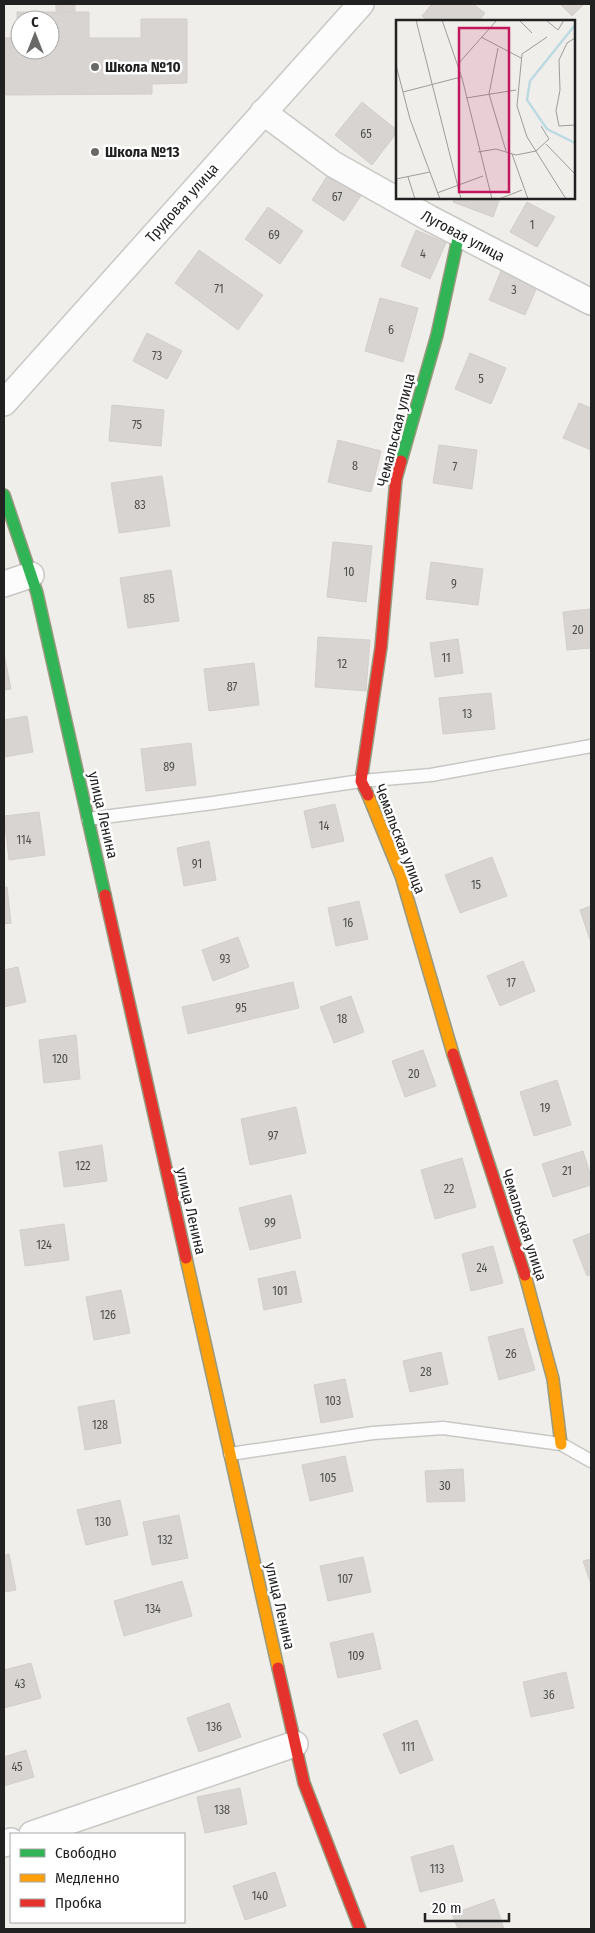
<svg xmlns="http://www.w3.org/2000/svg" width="595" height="1933" font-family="'Fira Sans Condensed',sans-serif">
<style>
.building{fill:#d7d4d1;stroke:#d3cfcb;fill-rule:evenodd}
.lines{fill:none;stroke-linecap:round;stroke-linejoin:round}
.lane-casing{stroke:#c8c8c6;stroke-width:15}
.street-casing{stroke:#c8c8c6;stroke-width:28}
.fast-casing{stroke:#989a80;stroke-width:14}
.slow-casing{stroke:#989a80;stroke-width:14}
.jam-casing{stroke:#989a80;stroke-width:14}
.lane{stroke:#fdfcfc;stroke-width:12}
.street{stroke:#fdfcfc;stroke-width:25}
.fast{stroke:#30b455;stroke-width:11}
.slow{stroke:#ff9f0a;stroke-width:11}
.jam{stroke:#e5322d;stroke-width:11}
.poi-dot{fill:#696967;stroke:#fff;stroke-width:2}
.labels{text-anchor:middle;stroke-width:5;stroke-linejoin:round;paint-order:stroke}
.number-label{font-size:12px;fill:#4e4e4d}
.poi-label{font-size:15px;font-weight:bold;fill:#212121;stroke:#fff;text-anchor:start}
.street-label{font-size:15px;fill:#212121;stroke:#fff}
.inset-river{fill:none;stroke:#bddae3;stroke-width:2.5}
.inset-road{fill:none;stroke:#9d9c9a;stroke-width:1}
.view{fill:#c2185b;fill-opacity:0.15;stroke:#c2185b;stroke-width:2.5}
.inset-edge{fill:none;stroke:#212121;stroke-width:2.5}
</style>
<rect width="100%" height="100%" fill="#f0eeea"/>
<g class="building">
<polygon points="56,4 75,4 75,12 56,11"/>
<polygon points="432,4 473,4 485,13 479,21 428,21 422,16"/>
<polygon points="560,4 584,4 572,16"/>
<path d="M17,12H89V38H141V19H187V83L152,84V94L4,95V38H18ZM20,20H50V50H20Z"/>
<polygon points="362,102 398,131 372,165 335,135"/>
<polygon points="329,173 362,194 344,221 312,200"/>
<polygon points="455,198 500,198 493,217 453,202"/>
<polygon points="527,202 555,217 537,247 510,232"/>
<polygon points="268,207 303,231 280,264 245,239"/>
<polygon points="416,230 446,243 430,279 401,266"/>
<polygon points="199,250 263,295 238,330 175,283"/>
<polygon points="504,264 540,280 525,315 489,300"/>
<polygon points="380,298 418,308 403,362 365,351"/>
<polygon points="147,333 182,351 167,379 133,361"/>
<polygon points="470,353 506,368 491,404 455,389"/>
<polygon points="579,403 591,408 591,450 563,438"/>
<polygon points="112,405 164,410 161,446 109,441"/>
<polygon points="338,440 381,451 371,492 328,482"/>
<polygon points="439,445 477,450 472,489 433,483"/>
<polygon points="162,476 170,526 119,533 111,483"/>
<polygon points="333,542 372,546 366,602 327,597"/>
<polygon points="431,562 483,569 478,605 426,599"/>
<polygon points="171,570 179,621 128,628 120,578"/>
<polygon points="591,609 591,648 567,650 563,612"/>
<polygon points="318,637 370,640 366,691 315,687"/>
<polygon points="458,639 463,673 435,677 430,643"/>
<polygon points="4,653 11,689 4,690"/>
<polygon points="254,663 259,705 209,711 204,669"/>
<polygon points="491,693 495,729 443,734 439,698"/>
<polygon points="27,716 33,752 4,757 4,720"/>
<polygon points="191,743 196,785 146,791 141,749"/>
<polygon points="335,804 344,841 312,848 304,811"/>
<polygon points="39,812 45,855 9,860 4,816"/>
<polygon points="209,841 216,880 184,886 177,848"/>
<polygon points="492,857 507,896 460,913 445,875"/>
<polygon points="7,887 11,923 4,924 4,888"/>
<polygon points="359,901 368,939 336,946 328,908"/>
<polygon points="591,906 591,940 590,940 580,910"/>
<polygon points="238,937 249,967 213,981 202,950"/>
<polygon points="523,961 535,991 500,1006 487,976"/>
<polygon points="18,967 26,1002 4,1007 4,970"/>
<polygon points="293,982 299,1008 188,1034 182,1007"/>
<polygon points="351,996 364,1032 334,1043 320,1007"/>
<polygon points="76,1035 80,1079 44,1083 39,1040"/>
<polygon points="423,1050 436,1086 405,1097 392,1061"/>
<polygon points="557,1080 571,1125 534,1136 520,1092"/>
<polygon points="296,1107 306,1153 250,1165 241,1119"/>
<polygon points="102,1145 107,1181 64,1187 59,1152"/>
<polygon points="583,1151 591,1177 591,1185 553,1197 542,1164"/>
<polygon points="462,1158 476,1207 435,1219 421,1170"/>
<polygon points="291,1195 301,1238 250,1250 239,1208"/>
<polygon points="64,1224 69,1260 25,1266 20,1230"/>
<polygon points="591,1233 591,1274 587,1276 573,1240"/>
<polygon points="493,1246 503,1283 471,1291 462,1254"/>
<polygon points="295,1271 302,1302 264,1310 258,1279"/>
<polygon points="121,1290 130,1333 94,1340 86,1297"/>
<polygon points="523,1328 535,1370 499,1380 488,1337"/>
<polygon points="441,1352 448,1384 410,1392 403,1361"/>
<polygon points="345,1379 353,1417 321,1423 314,1385"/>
<polygon points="114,1400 121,1443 85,1450 78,1407"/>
<polygon points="345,1456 353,1491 310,1501 302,1465"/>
<polygon points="463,1469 465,1501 427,1502 425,1471"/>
<polygon points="120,1500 128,1535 86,1545 77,1510"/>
<polygon points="179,1515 188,1558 152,1565 143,1522"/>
<polygon points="9,1554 16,1590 4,1592 4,1555"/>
<polygon points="363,1557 371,1592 328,1601 320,1566"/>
<polygon points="591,1559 591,1584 583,1561"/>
<polygon points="182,1581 192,1616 124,1636 114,1601"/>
<polygon points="373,1633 381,1669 338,1678 330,1643"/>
<polygon points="31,1663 41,1698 4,1708 4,1670"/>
<polygon points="566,1672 574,1708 531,1717 523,1682"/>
<polygon points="229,1703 241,1737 199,1752 187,1718"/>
<polygon points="417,1720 433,1760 400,1774 383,1734"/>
<polygon points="26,1750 34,1777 4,1786 4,1757"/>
<polygon points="240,1788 247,1824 205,1833 197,1797"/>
<polygon points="453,1845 463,1881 420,1892 411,1857"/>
<polygon points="275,1872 286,1906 245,1920 233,1886"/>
<polygon points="494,1899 504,1929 458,1929 452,1914"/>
</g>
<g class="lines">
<g class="lane-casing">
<g id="lane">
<polyline points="88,819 213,803 361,781 431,775 591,746"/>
<polyline points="230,1454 373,1433 443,1428 561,1444 591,1461"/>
</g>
</g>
<g class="street-casing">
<g id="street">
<polyline points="263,112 333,164 429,218 591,302"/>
<polyline points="4,403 361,4"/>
<polyline points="4,584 31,575"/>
<polyline points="32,1834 295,1744"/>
<polyline points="4,1844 11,1841"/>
</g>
</g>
<g class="fast-casing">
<g id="fast">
<polyline points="401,461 437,335 459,234"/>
<polyline points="4,495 37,593 105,895"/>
</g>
</g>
<g class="slow-casing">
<g id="slow">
<polyline points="368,795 401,876 453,1054"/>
<polyline points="186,1258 278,1668"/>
<polyline points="525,1275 553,1379 561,1444"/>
</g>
</g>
<g class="jam-casing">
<g id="jam">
<polyline points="368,795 361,781 381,647 396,479 401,461"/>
<polyline points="105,895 186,1258"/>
<polyline points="453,1054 525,1275"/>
<polyline points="278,1668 304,1783 360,1929"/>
</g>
</g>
<use href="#lane" class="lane"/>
<use href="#street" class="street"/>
<use href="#fast" class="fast"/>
<use href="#slow" class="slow"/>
<use href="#jam" class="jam"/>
</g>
<g class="poi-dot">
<circle cx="95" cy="67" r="5"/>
<circle cx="95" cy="152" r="5"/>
</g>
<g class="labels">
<g class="number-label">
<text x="366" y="138">65</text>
<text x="337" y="201">67</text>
<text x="532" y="229">1</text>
<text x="274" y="239">69</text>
<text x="423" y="258">4</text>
<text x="219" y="293">71</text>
<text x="514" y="294">3</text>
<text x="391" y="334">6</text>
<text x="157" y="360">73</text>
<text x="481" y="383">5</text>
<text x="137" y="429">75</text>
<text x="355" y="470">8</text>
<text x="455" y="471">7</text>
<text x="140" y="509">83</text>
<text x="349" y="576">10</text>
<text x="454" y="588">9</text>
<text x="149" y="603">85</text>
<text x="578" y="634">20</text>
<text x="446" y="662">11</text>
<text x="342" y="668">12</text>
<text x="232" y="691">87</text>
<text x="467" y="718">13</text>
<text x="169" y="771">89</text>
<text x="324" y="830">14</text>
<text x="24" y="844">114</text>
<text x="197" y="868">91</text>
<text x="476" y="889">15</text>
<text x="348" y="927">16</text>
<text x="225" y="963">93</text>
<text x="511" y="987">17</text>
<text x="241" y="1012">95</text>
<text x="342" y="1023">18</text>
<text x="60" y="1063">120</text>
<text x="414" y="1078">20</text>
<text x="545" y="1112">19</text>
<text x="273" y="1140">97</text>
<text x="83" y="1170">122</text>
<text x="567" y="1175">21</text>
<text x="449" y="1193">22</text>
<text x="270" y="1227">99</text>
<text x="44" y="1249">124</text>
<text x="482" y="1272">24</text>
<text x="280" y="1295">101</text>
<text x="108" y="1319">126</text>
<text x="511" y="1358">26</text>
<text x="426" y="1376">28</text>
<text x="333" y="1405">103</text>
<text x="100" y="1429">128</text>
<text x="328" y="1482">105</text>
<text x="445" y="1490">30</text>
<text x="103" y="1526">130</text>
<text x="165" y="1544">132</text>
<text x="345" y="1583">107</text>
<text x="153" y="1613">134</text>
<text x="356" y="1660">109</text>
<text x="20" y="1688">43</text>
<text x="549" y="1699">36</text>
<text x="214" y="1731">136</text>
<text x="408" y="1751">111</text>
<text x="17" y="1771">45</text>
<text x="222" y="1814">138</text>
<text x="437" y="1873">113</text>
<text x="260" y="1900">140</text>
</g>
<g class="poi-label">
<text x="105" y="72">Школа №10</text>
<text x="105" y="157">Школа №13</text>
</g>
<g class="street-label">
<text transform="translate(182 203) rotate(-48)" y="5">Трудовая улица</text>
<text transform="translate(463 236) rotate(28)" y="5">Луговая улица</text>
<text transform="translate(396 430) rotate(-76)" y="5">Чемальская улица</text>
<text transform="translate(103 815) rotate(77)" y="5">улица Ленина</text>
<text transform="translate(400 839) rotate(69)" y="5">Чемальская улица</text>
<text transform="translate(191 1211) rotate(77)" y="5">улица Ленина</text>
<text transform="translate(524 1225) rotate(72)" y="5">Чемальская улица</text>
<text transform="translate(280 1606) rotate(77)" y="5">улица Ленина</text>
</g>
</g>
<g transform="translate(396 20)">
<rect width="179" height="179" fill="#f0eeea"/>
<path class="inset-river" d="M179,5L134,61L131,80L151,109L179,123"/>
<path class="inset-road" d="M20,0L65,179M46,0L66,58L96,179M123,0L136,13M150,0L162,10L168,0M85,17L125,38M151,17L126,34L121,86L131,117L170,179M179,18L171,23L163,40L164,70L160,91L163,106L179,105M102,28L93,74L110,131M62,44L101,0M0,45L14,99L44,179M7,72L65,57M70,78L120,70M150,124L179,154M82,132L100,129L120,135L140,131L153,119L145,106M116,134L132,179M12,157L19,179M0,159L34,152M41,173L87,156M103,179L126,170"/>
<path class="view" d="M63,8H113V172H63Z"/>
<rect width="179" height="179" class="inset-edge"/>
</g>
<rect width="595" height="1933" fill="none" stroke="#212121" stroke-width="10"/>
<rect x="10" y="1833" width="175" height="90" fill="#ffffff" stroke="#a6a6a6"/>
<rect x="20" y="1849" width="25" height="8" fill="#30b455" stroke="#a6a6a6"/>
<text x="55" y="1858" font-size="15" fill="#212121">Свободно</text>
<rect x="20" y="1874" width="25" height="8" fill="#ff9f0a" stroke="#a6a6a6"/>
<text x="55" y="1883" font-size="15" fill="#212121">Медленно</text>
<rect x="20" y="1899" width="25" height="8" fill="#e5322d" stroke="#a6a6a6"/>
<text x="55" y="1908" font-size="15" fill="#212121">Пробка</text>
<g transform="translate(35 35)"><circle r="24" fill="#ffffff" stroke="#a6a6a6"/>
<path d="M0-4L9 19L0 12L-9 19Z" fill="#696967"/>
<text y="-8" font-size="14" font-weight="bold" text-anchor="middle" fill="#212121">С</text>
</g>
<path d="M425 1913v8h84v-8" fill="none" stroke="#212121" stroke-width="2.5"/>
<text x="432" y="1913" font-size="15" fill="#212121" stroke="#ffffff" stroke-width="4" paint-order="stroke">20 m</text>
</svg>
